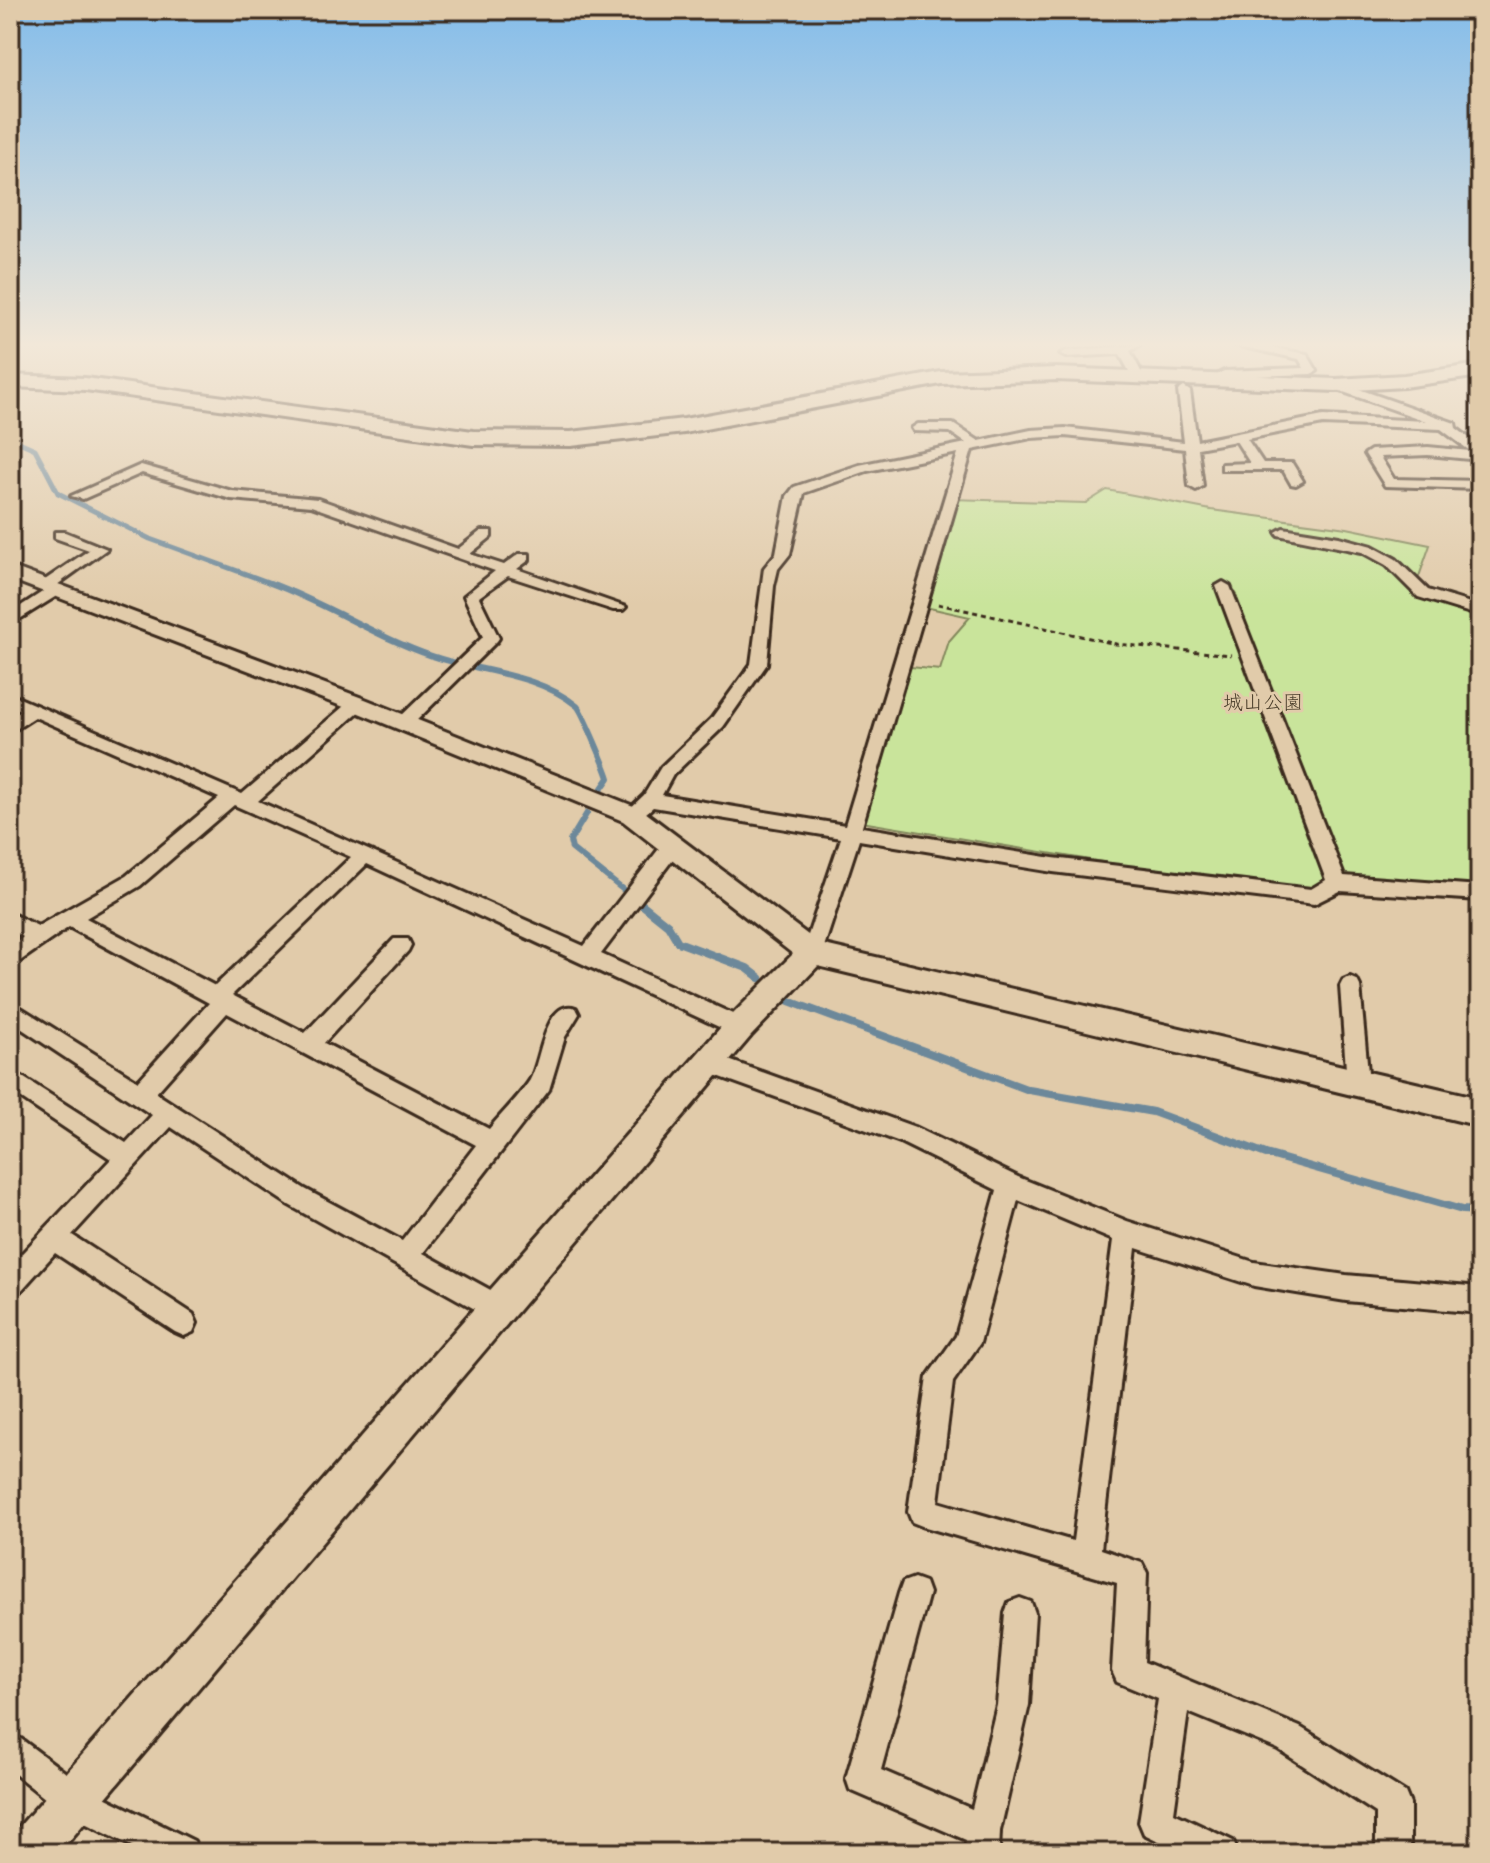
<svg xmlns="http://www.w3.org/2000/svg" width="1490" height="1863" font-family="'Shantell Sans','Klee One',sans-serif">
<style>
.green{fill:#c9e49b;stroke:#82875c;stroke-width:2}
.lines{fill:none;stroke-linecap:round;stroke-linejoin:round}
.stream-far2{stroke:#6c889a;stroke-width:5}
.stream-far1{stroke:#6c889a;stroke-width:6}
.stream{stroke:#6c889a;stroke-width:8}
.street-casing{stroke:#3b2a1e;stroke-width:6}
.secondary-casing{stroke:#3b2a1e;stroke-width:6}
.highway-casing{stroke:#3b2a1e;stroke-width:6}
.path{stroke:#3b2a1e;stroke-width:3;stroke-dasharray:5 4;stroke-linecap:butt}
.street{fill:#e1cbaa;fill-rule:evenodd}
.secondary{fill:#e1cbaa;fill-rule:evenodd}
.highway{fill:#e1cbaa;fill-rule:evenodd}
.labels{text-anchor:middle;stroke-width:6;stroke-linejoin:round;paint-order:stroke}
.park-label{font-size:20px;fill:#493d2a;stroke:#e1cbaa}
</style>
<rect width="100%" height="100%" fill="#e1cbaa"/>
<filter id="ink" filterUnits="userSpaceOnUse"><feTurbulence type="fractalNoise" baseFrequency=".0125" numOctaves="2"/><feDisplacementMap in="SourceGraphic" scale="16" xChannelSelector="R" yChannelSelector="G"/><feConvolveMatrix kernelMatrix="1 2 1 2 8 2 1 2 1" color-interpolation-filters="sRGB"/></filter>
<g filter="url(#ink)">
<polygon class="green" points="1107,490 1211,510 1347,528 1430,545 1415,588 1480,613 1480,890 1338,883 1314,897 861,822 901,666 940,670 949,641 970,617 925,607 951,499 1086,503"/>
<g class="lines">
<polyline class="stream-far2" points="10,438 35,449 58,493 150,539 276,585"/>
<g class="stream-far1">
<path d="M270,583C326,603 376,637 432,656C479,672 537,673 577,706C582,710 606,768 609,778L602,788"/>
<polyline points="587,813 570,841 572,849 636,900"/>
</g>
<g class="stream">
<polyline points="634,898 668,925 678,942 747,968 760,978"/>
<polyline points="789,1001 1029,1090 1153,1112 1266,1154 1462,1210 1480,1211"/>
</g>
<g class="street-casing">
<g id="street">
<polygon points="1140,345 1130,351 1144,377 1138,381 1132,377 1120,354 1066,357 1060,354 1066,351"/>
<polygon points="1235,345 1257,345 1307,354 1317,371 1311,374 1230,377 1229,383 1221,383 1218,374 1224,371 1304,368 1299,359"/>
<path d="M1336,381L1455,423L1456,428L1480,446V460L1428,455L1380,457L1394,479L1480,481V489L1385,486L1365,454L1371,450L1428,447L1470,451L1441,429L1323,424L1247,439L1263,463H1292L1303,481L1296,485L1291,484L1283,470H1222V464L1250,463L1236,441L1198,448L1203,486L1196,490L1189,486L1185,449L1065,436L1031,438L972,450L862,827L1053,858L1311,889L1326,880L1216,586L1223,582L1230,586L1344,876L1480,886V900L1340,891L1314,904L1053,872L859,840L822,953L819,959H805L802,953L841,838L653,807L638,820H626L623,815L644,795L661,767L711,719L751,664L764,568L776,553L787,496L794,487L859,465L966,443L950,432L914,431L912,428L918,424H953L979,441L1031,430L1065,428L1184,442L1178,391L1184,387L1190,391L1197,441L1323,416L1426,421L1332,388V382ZM958,453L845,825L662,795L673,775L723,727L767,664L774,586L778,569L790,554L804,493L867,471Z"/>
<polygon points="141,465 232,491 318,499 458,549 481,531 491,531 491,537 470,554 504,565 519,554 529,554 529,560 517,569 626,607 623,610 613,610 508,576 479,597 499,638 497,641 410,727 398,727 398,719 483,637 464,596 495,571 311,506 231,499 142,473 83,499 71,496"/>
<polygon points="1283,528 1339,537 1372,546 1396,559 1428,590 1480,606 1480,616 1418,597 1386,565 1362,552 1278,535 1276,532"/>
<polygon points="55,532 65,532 107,549 57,585 63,586 63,592 10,625 10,613 47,589 42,588 42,582 89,550 55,538"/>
<path d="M10,694L242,794L351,700H363V708L258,801L584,946L665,841H679L681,846L679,851L601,954L748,1021L751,1027L748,1033L740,1036L732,1033L367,864L232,995L305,1033L394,939H408L411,945L408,951L324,1043L489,1129C502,1113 519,1097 530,1080C541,1063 545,997 576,1008L579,1014L565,1037L549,1090L423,1253L507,1299L511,1308L507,1317L498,1321L489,1317L289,1205L171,1127L72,1235L193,1314L197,1323L193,1332L184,1336L175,1332L55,1253L19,1293L10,1297V1266L111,1159L10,1091V1069L126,1143L152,1115L10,1021V1001L138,1081L209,1003L69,927L10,968V948L23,937L10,930V913L38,926L126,876L219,798L35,717L10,733V719L21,710L10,705ZM234,805L351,857L215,986L86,918L140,886ZM227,1013L476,1145L402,1241L305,1189L156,1093Z"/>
<polygon points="1350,977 1357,980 1360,986 1369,1083 1366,1090 1358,1093 1350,1090 1347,1083 1340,986 1343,980"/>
<path d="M709,1053L915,1127L1018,1177L1127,1221L1254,1262L1346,1275L1480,1287V1313L1346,1301L1254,1286L1136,1248L1101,1549L1142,1563L1147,1573L1144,1662L1300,1727L1405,1792L1410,1804V1853H1376V1813L1278,1749L1188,1712L1174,1813L1233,1841L1238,1853H1184L1144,1834L1139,1822L1158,1699L1117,1682L1112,1671L1117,1583L922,1526L912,1522L908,1512L927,1377L956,1336L997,1190L900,1142L701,1070L698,1063L701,1056ZM1018,1200L1113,1240L1073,1541L938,1502L953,1382L980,1343Z"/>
<polygon points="914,1578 925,1582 929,1593 881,1770 972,1809 997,1705 1005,1613 1009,1602 1020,1598 1031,1602 1035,1613 1029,1705 1000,1831 999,1853 965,1853 966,1840 850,1790 846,1778 899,1593 903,1582"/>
<polygon points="10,1734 21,1739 86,1788 194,1841 199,1853 146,1853 62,1812 10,1770"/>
</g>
</g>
<g class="secondary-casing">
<polygon id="secondary" points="10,566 365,699 641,809 820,944 1480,1098 1480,1126 818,966 751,1036 59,1853 10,1853 11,1836 729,1018 793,954 623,821 349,709 10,579"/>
</g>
<g class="highway-casing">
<polygon id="highway" points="1480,364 1480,376 1404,387 1336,391 1056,380 941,384 684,433 571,446 473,445 85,390 10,387 10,375 85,378 473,431 571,432 684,419 941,372 1056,368 1336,379 1404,375"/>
</g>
<g class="path">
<polyline points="10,351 25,345"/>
<polyline points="938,604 1116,644 1232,655"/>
</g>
<use href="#street" class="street"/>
<use href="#secondary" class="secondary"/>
<use href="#highway" class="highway"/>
</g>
</g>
<linearGradient id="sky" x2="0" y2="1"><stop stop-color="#83bcea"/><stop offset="0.57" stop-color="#f2e8d9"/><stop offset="1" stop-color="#f2e8d9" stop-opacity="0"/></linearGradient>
<rect width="1490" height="605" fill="url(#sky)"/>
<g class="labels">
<g class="park-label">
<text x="1263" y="709">城山公園</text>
</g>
</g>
<rect width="1490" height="1863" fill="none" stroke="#e1cbaa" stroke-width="40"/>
<rect x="20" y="20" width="1450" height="1823" fill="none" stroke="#3b2a1e" stroke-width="3" filter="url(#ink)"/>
</svg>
